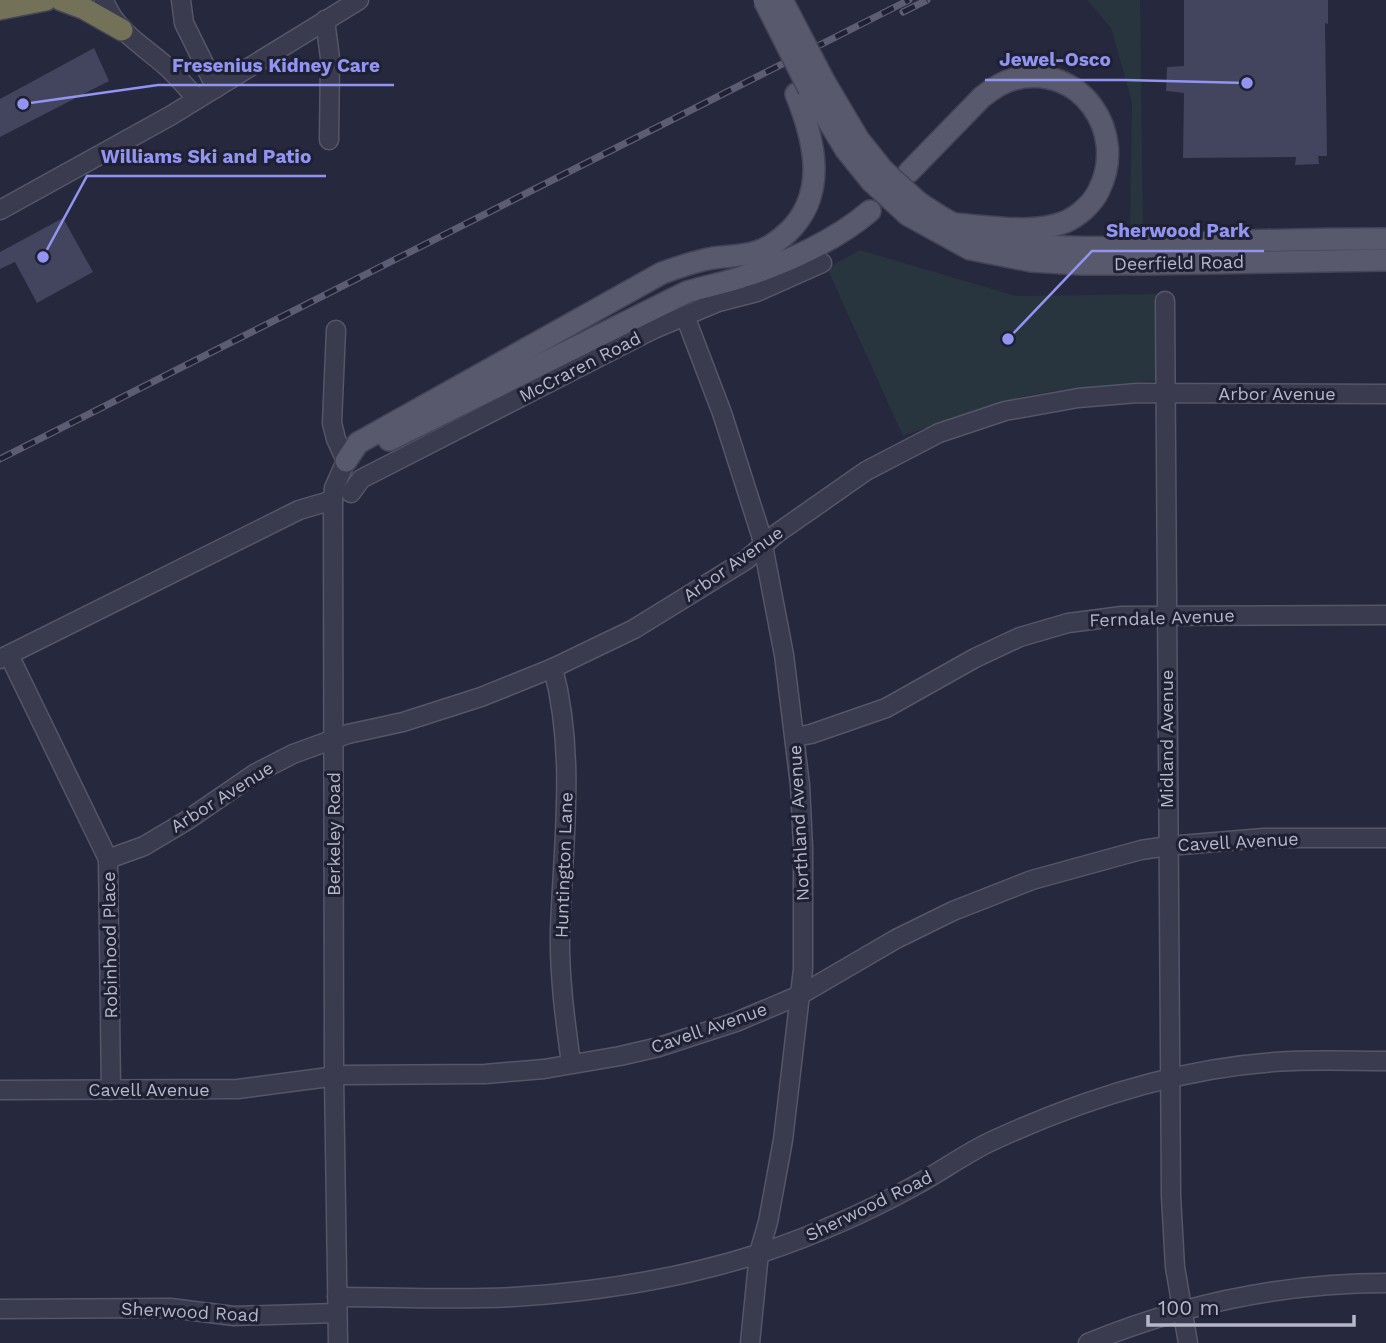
<svg xmlns="http://www.w3.org/2000/svg" width="1386" height="1343" font-family="'Work Sans',sans-serif">
<style>
.green{fill:#28343e}
.building{fill:#43445d}
.lines{fill:none;stroke-linecap:round;stroke-linejoin:round}
.minor-casing{stroke:#555668;stroke-width:21}
.major-casing{stroke:#434457;stroke-width:24}
.highway-casing{stroke:#424355;stroke-width:24}
.minor{stroke:#3a3b4e;stroke-width:18}
.major{stroke:#58596d;stroke-width:21}
.highway{stroke:#737258;stroke-width:21}
.rail-casing{stroke:#5c5d74;stroke-width:7}
.rail{stroke:#1f2033;stroke-width:4.5;stroke-dasharray:13;stroke-linecap:butt}
.major-bridge-casing{stroke:#434457;stroke-width:24;stroke-linecap:butt}
.major-bridge{stroke:#58596d;stroke-width:21}
.labels{text-anchor:middle;stroke-width:6;stroke-linejoin:round;paint-order:stroke}
.street-label{font-size:18px;fill:#b6b7c8;stroke:#1f2033}
.leader{fill:none;stroke:#9294f1;stroke-width:2.5}
.callout-dot{fill:#9294f1;stroke:#1f2033;stroke-width:2.5}
.callout-label{font-size:19px;text-anchor:middle;font-weight:bold;fill:#9294f1;stroke:#1f2033;stroke-width:6;stroke-linejoin:round;paint-order:stroke}
</style>
<rect width="100%" height="100%" fill="#26283d"/>
<g class="green">
<polygon points="1087,0 1140,0 1143,231 1130,230 1132,102 1111,28"/>
<path d="M860,250L1016,296L1158,294L1156,381C1114,384 1073,387 1032,395C988,404 945,421 903,436L827,268Z"/>
</g>
<g class="building">
<polygon points="1184,0 1328,0 1328,24 1325,23 1327,156 1318,156 1319,164 1295,165 1296,157 1183,158 1184,93 1166,91 1167,67 1184,66"/>
<polygon points="94,48 109,81 0,137 0,99"/>
<polygon points="63,218 93,272 37,303 15,262 0,269 0,252"/>
</g>
<g class="lines">
<g class="minor-casing">
<g id="minor">
<path d="M104,0C115,31 144,46 167,67C178,77 187,88 197,99"/>
<polyline points="181,0 184,23 216,88"/>
<polyline points="325,20 330,58 329,140"/>
<polyline points="0,210 170,116 359,0"/>
<polyline points="1165,301 1171,1196 1175,1267 1188,1343"/>
<polyline points="685,316 722,413 761,535 784,655 800,785 803,847 803,969 783,1140 768,1222 759,1253 750,1343"/>
<polyline points="336,330 332,423 336,439 346,461 334,488 333,500 334,1076 338,1343"/>
<polyline points="351,493 361,479 654,329 718,302 757,292 822,263"/>
<polyline points="9,655 108,859 111,1090"/>
<polyline points="0,659 299,510 333,500"/>
<path d="M553,668C576,755 563,842 560,930C559,975 565,1019 571,1063"/>
<polyline points="795,737 811,734 886,708 975,658 1020,637 1068,623 1122,616 1386,615"/>
<polyline points="108,859 144,846 186,821 256,773 293,754 348,734 403,722 481,697 553,668 634,629 746,560 776,534 866,471 939,433 1005,411 1078,398 1137,393 1386,394"/>
<polyline points="0,1090 238,1089 344,1075 485,1074 544,1069 620,1056 659,1047 736,1022 800,995 896,939 953,911 1032,880 1141,850 1168,846 1264,838 1386,838"/>
<path d="M337,1297C396,1297 455,1300 513,1297C597,1292 680,1279 761,1253C815,1235 867,1212 916,1185C942,1171 966,1153 992,1141C1087,1097 1188,1065 1293,1061C1324,1060 1355,1061 1386,1061"/>
<polyline points="0,1309 170,1308 234,1316 337,1313"/>
<path d="M1088,1343C1183,1304 1283,1283 1386,1283"/>
</g>
</g>
<g class="major-casing">
<g id="major">
<polyline points="824,81 859,140 883,170"/>
<polyline points="809,89 846,150 871,181"/>
<path d="M909,172L982,97C992,89 1002,82 1014,79C1080,62 1128,132 1099,190C1093,203 1079,216 1065,222C1032,235 989,226 954,224"/>
<path d="M918,202C929,209 941,218 954,224C1026,259 1138,246 1216,242C1273,240 1329,239 1386,239"/>
<polyline points="908,215 970,249 1031,261 1081,264 1150,264 1386,260"/>
<path d="M389,440L687,292C706,286 726,283 745,276C786,263 838,239 870,211"/>
<path d="M346,461L358,443L662,273C679,267 695,261 713,258C727,256 742,256 756,252C768,249 777,242 787,233C828,195 815,141 796,94"/>
</g>
</g>
<g class="highway-casing">
<g id="highway">
<polyline points="61,0 85,9 122,30"/>
<polyline points="0,9 46,0"/>
</g>
</g>
<use href="#minor" class="minor"/>
<use href="#major" class="major"/>
<use href="#highway" class="highway"/>
<g class="rail-casing">
<g id="rail">
<polyline points="903,12 927,0"/>
<polyline points="0,459 909,0"/>
</g>
</g>
<use href="#rail" class="rail"/>
<g class="major-bridge-casing">
<g id="major-bridge">
<polyline points="764,0 809,89"/>
<polyline points="782,0 824,81"/>
<polyline points="883,170 918,202"/>
<polyline points="871,181 908,215"/>
</g>
</g>
<use href="#major-bridge" class="major-bridge"/>
</g>
<g class="labels">
<g class="street-label">
<text transform="translate(1179 263) rotate(-1)" y="6">Deerfield Road</text>
<text transform="translate(580 367) rotate(-27)" y="6">McCraren Road</text>
<text x="1277" y="400">Arbor Avenue</text>
<text transform="translate(733 564) rotate(-35)" y="6">Arbor Avenue</text>
<text transform="translate(1162 618) rotate(-2)" y="6">Ferndale Avenue</text>
<text transform="translate(1167 739) rotate(-90)" y="6">Midland Avenue</text>
<text transform="translate(222 797) rotate(-32)" y="6">Arbor Avenue</text>
<text transform="translate(799 823) rotate(-93)" y="6">Northland Avenue</text>
<text transform="translate(334 834) rotate(-90)" y="6">Berkeley Road</text>
<text transform="translate(1238 842) rotate(-3)" y="6">Cavell Avenue</text>
<text transform="translate(564 865) rotate(-88)" y="6">Huntington Lane</text>
<text transform="translate(110 945) rotate(-91)" y="6">Robinhood Place</text>
<text transform="translate(709 1028) rotate(-19)" y="6">Cavell Avenue</text>
<text x="149" y="1096">Cavell Avenue</text>
<text transform="translate(869 1206) rotate(-26)" y="6">Sherwood Road</text>
<text transform="translate(190 1312) rotate(3)" y="6">Sherwood Road</text>
</g>
</g>
<path class="leader" d="M1247 83L1125 80H985M23 104L158 85H394M43 257L87 176H326M1008 339L1092 251H1264"/>
<g class="callout-dot">
<circle cx="1247" cy="83" r="7"/>
<circle cx="23" cy="104" r="7"/>
<circle cx="43" cy="257" r="7"/>
<circle cx="1008" cy="339" r="7"/>
</g>
<g class="callout-label">
<text x="1055" y="66">Jewel-Osco</text>
<text x="276" y="72">Fresenius Kidney Care</text>
<text x="206" y="163">Williams Ski and Patio</text>
<text x="1178" y="237">Sherwood Park</text>
</g>
<path d="M1148 1315v10h206v-10" fill="none" stroke="#b6b7c8" stroke-width="3.5"/>
<text x="1158" y="1315" font-size="21" fill="#b6b7c8" stroke="#1f2033" stroke-width="5" paint-order="stroke">100 m</text>
</svg>
